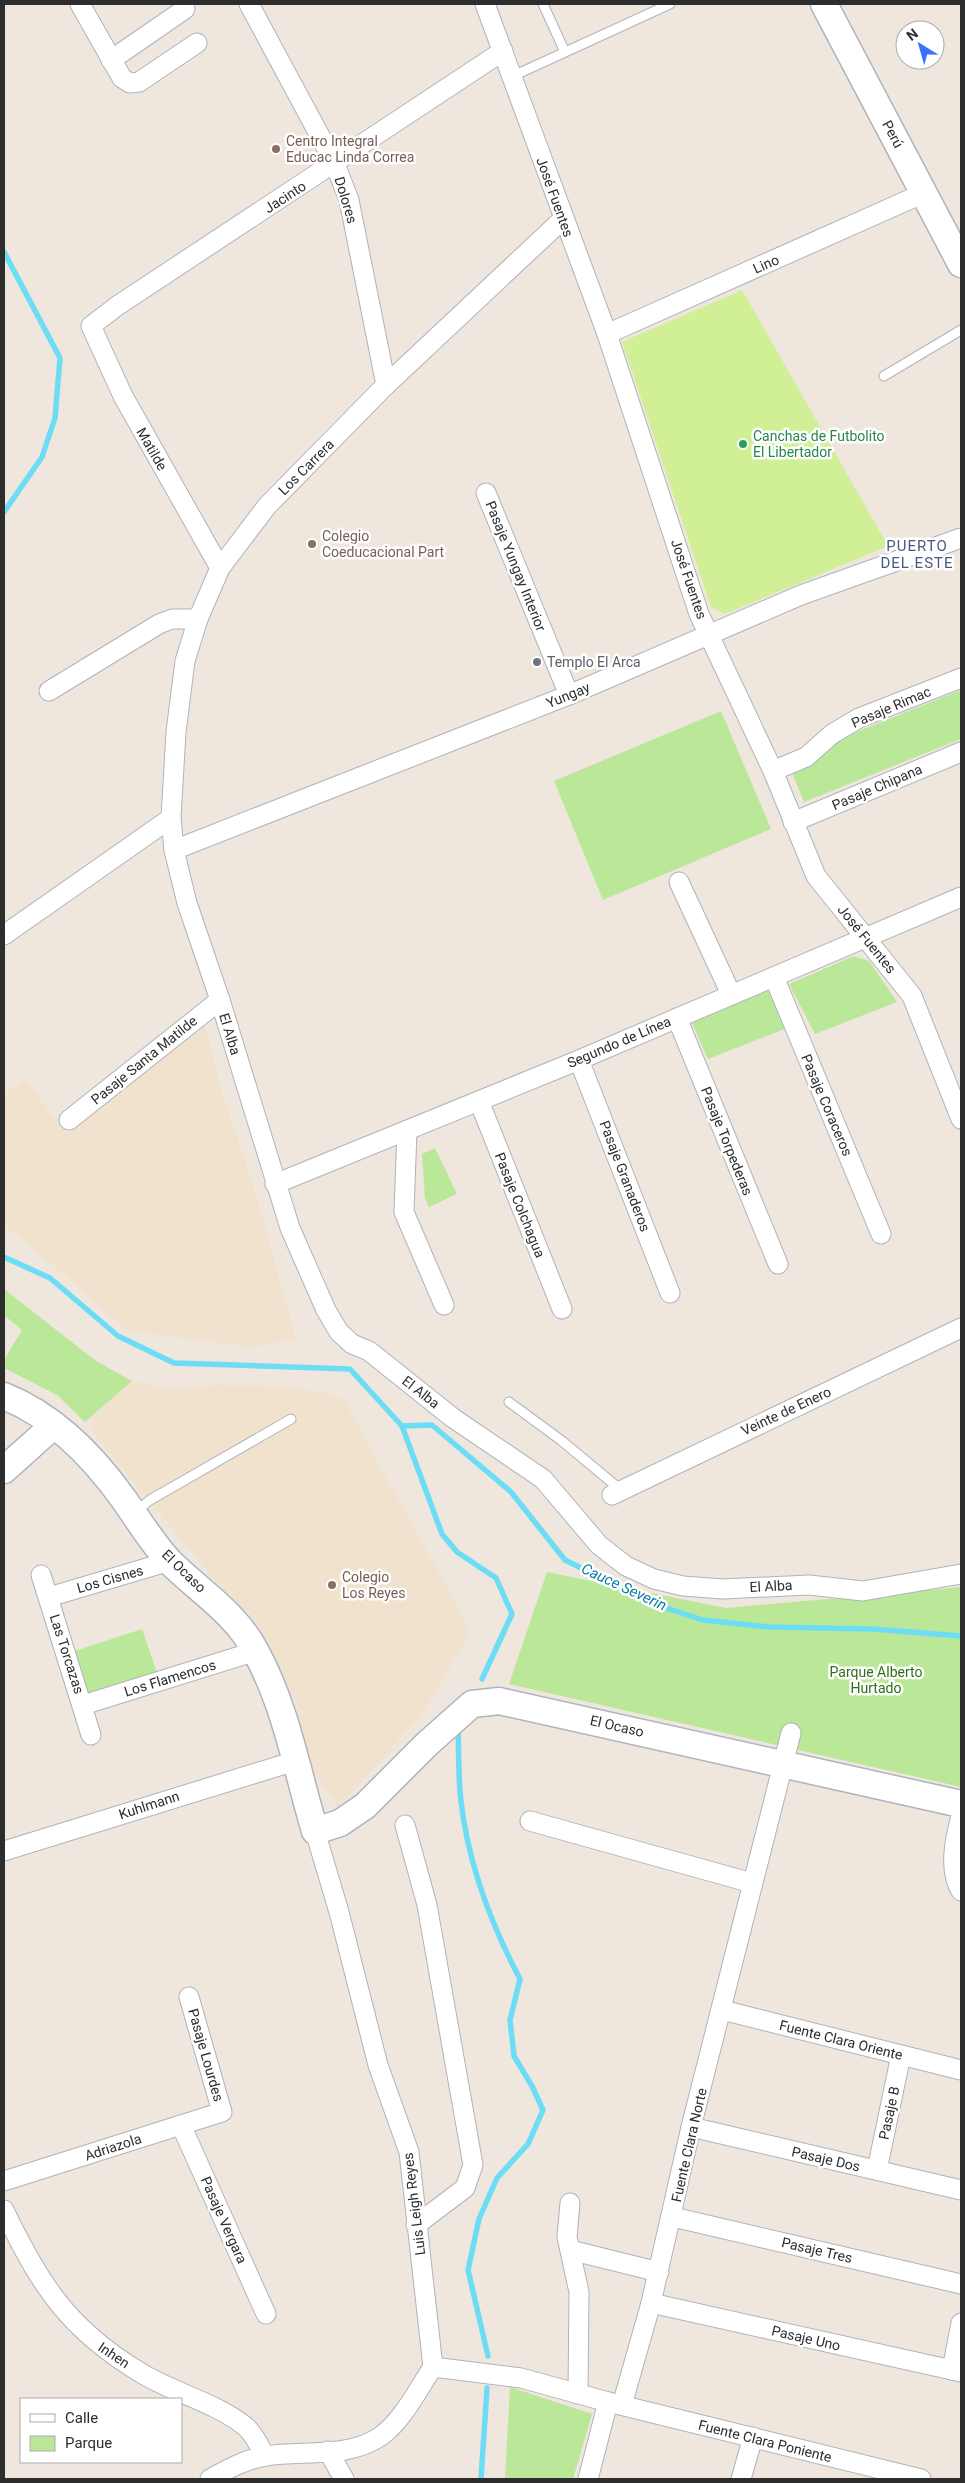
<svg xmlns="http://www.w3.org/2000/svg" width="965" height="2483" font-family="Roboto,sans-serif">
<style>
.education{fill:#f1e2cd}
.green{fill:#bbe799}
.pitch{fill:#d1ef94}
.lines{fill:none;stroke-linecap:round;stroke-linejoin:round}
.stream{stroke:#6dddf5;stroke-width:5.5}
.lane-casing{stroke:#afb3bd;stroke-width:11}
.street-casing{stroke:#afb3bd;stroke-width:21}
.secondary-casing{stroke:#afb3bd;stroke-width:29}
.lane{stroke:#fff;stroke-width:9}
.street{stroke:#fff;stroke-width:19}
.secondary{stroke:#fff;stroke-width:26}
.education-dot{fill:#8d6e63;stroke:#fff;stroke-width:2}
.leisure-dot{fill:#2e9e5b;stroke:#fff;stroke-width:2}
.worship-dot{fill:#6b7280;stroke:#fff;stroke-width:2}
.labels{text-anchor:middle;stroke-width:5;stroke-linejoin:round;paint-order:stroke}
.street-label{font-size:14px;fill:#2d2d2d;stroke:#fff}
.education-label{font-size:14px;fill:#785e54;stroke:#fff;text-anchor:start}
.leisure-label{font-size:14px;fill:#27864d;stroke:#fff;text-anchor:start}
.worship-label{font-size:14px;fill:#5b616d;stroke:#fff;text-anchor:start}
.park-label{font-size:14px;fill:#316f17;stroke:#fff}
.neighbourhood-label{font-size:15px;letter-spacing:1px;fill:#4a5980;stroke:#fff}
.water-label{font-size:15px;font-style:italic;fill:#077ea6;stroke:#fff}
</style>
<rect width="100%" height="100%" fill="#efe6de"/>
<g class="education">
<polygon points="205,1024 220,1086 253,1184 296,1339 252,1347 127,1331 66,1276 4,1225 4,1095 24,1079 67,1134"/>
<polygon points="132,1381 175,1390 214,1385 271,1386 333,1394 345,1402 465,1620 468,1633 463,1645 420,1717 338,1807 306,1762 296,1702 265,1637 247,1609 242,1613 92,1432 91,1418"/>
</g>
<g class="green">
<polygon points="961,690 961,739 804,802 792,772 808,766 844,737"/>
<polygon points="721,711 771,829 603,900 554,781"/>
<polygon points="854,956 869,961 897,1002 815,1034 789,984"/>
<polygon points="768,990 787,1028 708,1059 691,1021"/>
<polygon points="435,1148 457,1194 429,1207 425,1198 422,1154"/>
<polygon points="4,1289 96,1361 132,1381 85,1422 57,1395 4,1368 4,1360 22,1330 4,1315"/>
<polygon points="547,1572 726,1608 961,1587 961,1787 509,1684"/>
<polygon points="142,1629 157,1673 87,1697 72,1652"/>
<polygon points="510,2387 592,2414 573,2479 505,2479"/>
</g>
<polygon class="pitch" points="742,290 888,546 725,614 711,607 622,342"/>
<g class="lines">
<g class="stream">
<polyline points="4,252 60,358 55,418 42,457 4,512"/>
<polyline points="4,1257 50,1278 118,1336 174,1363 350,1369 402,1426 442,1534 457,1552 496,1578 512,1614 482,1679"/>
<polyline points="402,1426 432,1425 511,1492 565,1560 651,1603 703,1620 769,1627 873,1629 961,1636"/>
<path d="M458,1728C459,1752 458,1777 461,1801C468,1863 491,1924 520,1979L510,2020L514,2056L532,2086L543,2110L528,2144L497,2178L479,2219L468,2270L488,2356"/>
<polyline points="481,2479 487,2388"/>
</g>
<g class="lane-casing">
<g id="lane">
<polyline points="543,4 565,52"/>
<polyline points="513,76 670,4"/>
<polyline points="884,376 961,330"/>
<polyline points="509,1402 562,1441 621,1490"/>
<polyline points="135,1512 150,1500 291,1419"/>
</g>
</g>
<g class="street-casing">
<g id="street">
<polyline points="80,4 122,78 130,83 139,82 197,43"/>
<polyline points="249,4 335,164 349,200 386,385"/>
<polyline points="485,4 607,334 699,614 773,771 816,876 912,996 961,1119"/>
<polyline points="111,60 185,9"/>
<polyline points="563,219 386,385 267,506 220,568 198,619 185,661 176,732 171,818 174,850 187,903 220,1000 290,1228 326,1310 339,1332 352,1344 369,1351 453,1418 543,1479 599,1545 626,1566 654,1579 683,1586 723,1589 809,1585 863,1591 961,1574"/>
<polyline points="607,334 924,193"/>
<polyline points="486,493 569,695"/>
<polyline points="220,568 123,396 91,326 117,306 503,51"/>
<polyline points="49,691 159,624 172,619 198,619"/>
<polyline points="773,771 806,757 832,734 859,718 961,678"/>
<polyline points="793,822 961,752"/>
<polyline points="174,850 569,695 801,595 961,538"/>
<polyline points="679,882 731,994"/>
<polyline points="4,935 171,818"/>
<polyline points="774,977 881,1234"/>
<polyline points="677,1018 778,1264"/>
<polyline points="579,1060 670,1293"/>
<polyline points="479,1101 562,1309"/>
<polyline points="69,1120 220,1000"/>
<polyline points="407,1130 404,1212 444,1305"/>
<polyline points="275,1184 579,1060 961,897"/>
<polyline points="612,1495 961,1328"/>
<polyline points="41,1575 91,1735"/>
<polyline points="49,1597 170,1561"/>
<polyline points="83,1705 256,1651"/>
<path d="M961,1816C955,1839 948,1869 961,1891"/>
<polyline points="530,1821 752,1883"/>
<polyline points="405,1825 427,1905 473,2165 465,2188 416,2225"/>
<polyline points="4,1851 295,1761"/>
<polyline points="722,2010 961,2070"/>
<polyline points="181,2125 266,2314"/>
<polyline points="691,2127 961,2190"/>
<polyline points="877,2170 901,2055"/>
<polyline points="4,2181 222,2112 189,1997"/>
<polyline points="570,2203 567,2237 579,2292 578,2394"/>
<path d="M4,2210C40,2285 68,2329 141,2373C172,2392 219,2404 246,2427C254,2434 260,2447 265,2456"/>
<polyline points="673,2217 961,2284"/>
<polyline points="570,2250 659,2272"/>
<polyline points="651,2303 961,2372"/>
<polyline points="433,2367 521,2378 608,2402 921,2479"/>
<polyline points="952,2370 961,2323"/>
<polyline points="622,2405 651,2303 691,2127 791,1733"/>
<polyline points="328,2451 344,2479"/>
<path d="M210,2479C228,2469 246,2459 266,2456C303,2450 348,2459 381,2436C403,2420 418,2389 433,2367L409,2152L378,2065L339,1912L315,1831"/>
<polyline points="588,2479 608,2402"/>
<polyline points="741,2479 753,2437"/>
</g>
</g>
<g class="secondary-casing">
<g id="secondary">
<polyline points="824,4 961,264"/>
<path d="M4,1396C54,1416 94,1457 125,1501C139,1521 153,1544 170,1562C199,1591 237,1614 256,1652C286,1707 297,1771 315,1831L340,1823L365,1806L427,1744L472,1704L499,1701L961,1804"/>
<polyline points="4,1470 54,1425"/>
</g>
</g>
<use href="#lane" class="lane"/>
<use href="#street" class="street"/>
<use href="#secondary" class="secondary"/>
</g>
<g class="education-dot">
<circle cx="276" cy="149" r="5"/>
<circle cx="312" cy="544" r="5"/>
<circle cx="332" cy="1585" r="5"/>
</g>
<circle class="leisure-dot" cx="743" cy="444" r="5"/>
<circle class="worship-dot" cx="537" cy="662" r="5"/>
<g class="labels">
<g class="street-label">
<text transform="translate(893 134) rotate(62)" y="5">Perú</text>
<text transform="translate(285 197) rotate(-33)" y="5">Jacinto</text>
<text transform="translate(555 197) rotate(70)" y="5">José Fuentes</text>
<text transform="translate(346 200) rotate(73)" y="5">Dolores</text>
<text transform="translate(766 264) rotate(-24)" y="5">Lino</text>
<text transform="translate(152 449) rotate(60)" y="5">Matilde</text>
<text transform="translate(306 467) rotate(-45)" y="5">Los Carrera</text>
<text transform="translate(516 566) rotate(68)" y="5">Pasaje Yungay Interior</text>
<text transform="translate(689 579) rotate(71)" y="5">José Fuentes</text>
<text transform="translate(568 695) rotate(-22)" y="5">Yungay</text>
<text transform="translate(891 707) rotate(-23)" y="5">Pasaje Rimac</text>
<text transform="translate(877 787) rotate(-23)" y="5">Pasaje Chipana</text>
<text transform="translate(867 939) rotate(51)" y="5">José Fuentes</text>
<text transform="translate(230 1034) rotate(73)" y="5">El Alba</text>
<text transform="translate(619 1042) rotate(-23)" y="5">Segundo de Línea</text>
<text transform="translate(144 1060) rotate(-39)" y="5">Pasaje Santa Matilde</text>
<text transform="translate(827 1105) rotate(67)" y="5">Pasaje Coraceros</text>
<text transform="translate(727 1141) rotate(68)" y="5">Pasaje Torpederas</text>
<text transform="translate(625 1176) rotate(69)" y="5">Pasaje Granaderos</text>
<text transform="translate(520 1205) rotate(68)" y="5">Pasaje Colchagua</text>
<text transform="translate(421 1392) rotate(38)" y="5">El Alba</text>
<text transform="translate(786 1411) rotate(-25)" y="5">Veinte de Enero</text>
<text transform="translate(184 1571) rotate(44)" y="5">El Ocaso</text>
<text transform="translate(110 1579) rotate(-16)" y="5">Los Cisnes</text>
<text transform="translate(771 1586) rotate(-3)" y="5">El Alba</text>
<text transform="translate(67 1654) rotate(72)" y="5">Las Torcazas</text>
<text transform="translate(170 1678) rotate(-17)" y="5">Los Flamencos</text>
<text transform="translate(617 1726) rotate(13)" y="5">El Ocaso</text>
<text transform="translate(149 1805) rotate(-18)" y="5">Kuhlmann</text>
<text transform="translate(841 2040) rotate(14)" y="5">Fuente Clara Oriente</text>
<text transform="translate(206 2055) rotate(74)" y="5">Pasaje Lourdes</text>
<text transform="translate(889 2113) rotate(-78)" y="5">Pasaje B</text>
<text transform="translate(689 2145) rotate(-77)" y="5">Fuente Clara Norte</text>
<text transform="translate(113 2147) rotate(-18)" y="5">Adriazola</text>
<text transform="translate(826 2159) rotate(13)" y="5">Pasaje Dos</text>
<text transform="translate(414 2204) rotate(-97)" y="5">Luis Leigh Reyes</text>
<text transform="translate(224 2220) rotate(66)" y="5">Pasaje Vergara</text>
<text transform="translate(817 2250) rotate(13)" y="5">Pasaje Tres</text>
<text transform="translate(806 2338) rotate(13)" y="5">Pasaje Uno</text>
<text transform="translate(114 2355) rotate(34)" y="5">Inhen</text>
<text transform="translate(765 2441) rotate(14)" y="5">Fuente Clara Poniente</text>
</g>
<g class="education-label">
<text x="286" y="146">Centro Integral<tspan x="286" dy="16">Educac Linda Correa</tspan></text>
<text x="322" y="541">Colegio<tspan x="322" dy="16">Coeducacional Part</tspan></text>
<text x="342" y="1582">Colegio<tspan x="342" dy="16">Los Reyes</tspan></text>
</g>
<g class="leisure-label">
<text x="753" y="441">Canchas de Futbolito<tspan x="753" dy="16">El Libertador</tspan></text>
</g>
<g class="worship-label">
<text x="547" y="667">Templo El Arca</text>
</g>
<g class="park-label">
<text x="876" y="1677">Parque Alberto<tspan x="876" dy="16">Hurtado</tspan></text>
</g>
<g class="neighbourhood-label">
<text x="917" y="551">PUERTO<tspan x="917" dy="17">DEL ESTE</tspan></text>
</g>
<g class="water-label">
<text transform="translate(624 1587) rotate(25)" y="5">Cauce Severin</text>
</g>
</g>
<rect width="965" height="2483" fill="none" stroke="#2d2d2d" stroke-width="10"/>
<rect x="20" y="2398" width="162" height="65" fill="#ffffff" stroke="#ababab"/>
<rect x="30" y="2414" width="25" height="8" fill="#ffffff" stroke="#ababab"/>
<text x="65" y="2423" font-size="15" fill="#2d2d2d">Calle</text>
<rect x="30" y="2436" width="25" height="15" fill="#bbe799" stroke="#ababab"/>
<text x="65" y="2448" font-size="15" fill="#2d2d2d">Parque</text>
<g transform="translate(920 45) rotate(323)"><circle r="24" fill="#ffffff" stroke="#ababab"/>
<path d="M0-4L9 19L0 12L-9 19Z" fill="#3b71ff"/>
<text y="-8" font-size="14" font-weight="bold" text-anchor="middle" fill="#2d2d2d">N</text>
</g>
</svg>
